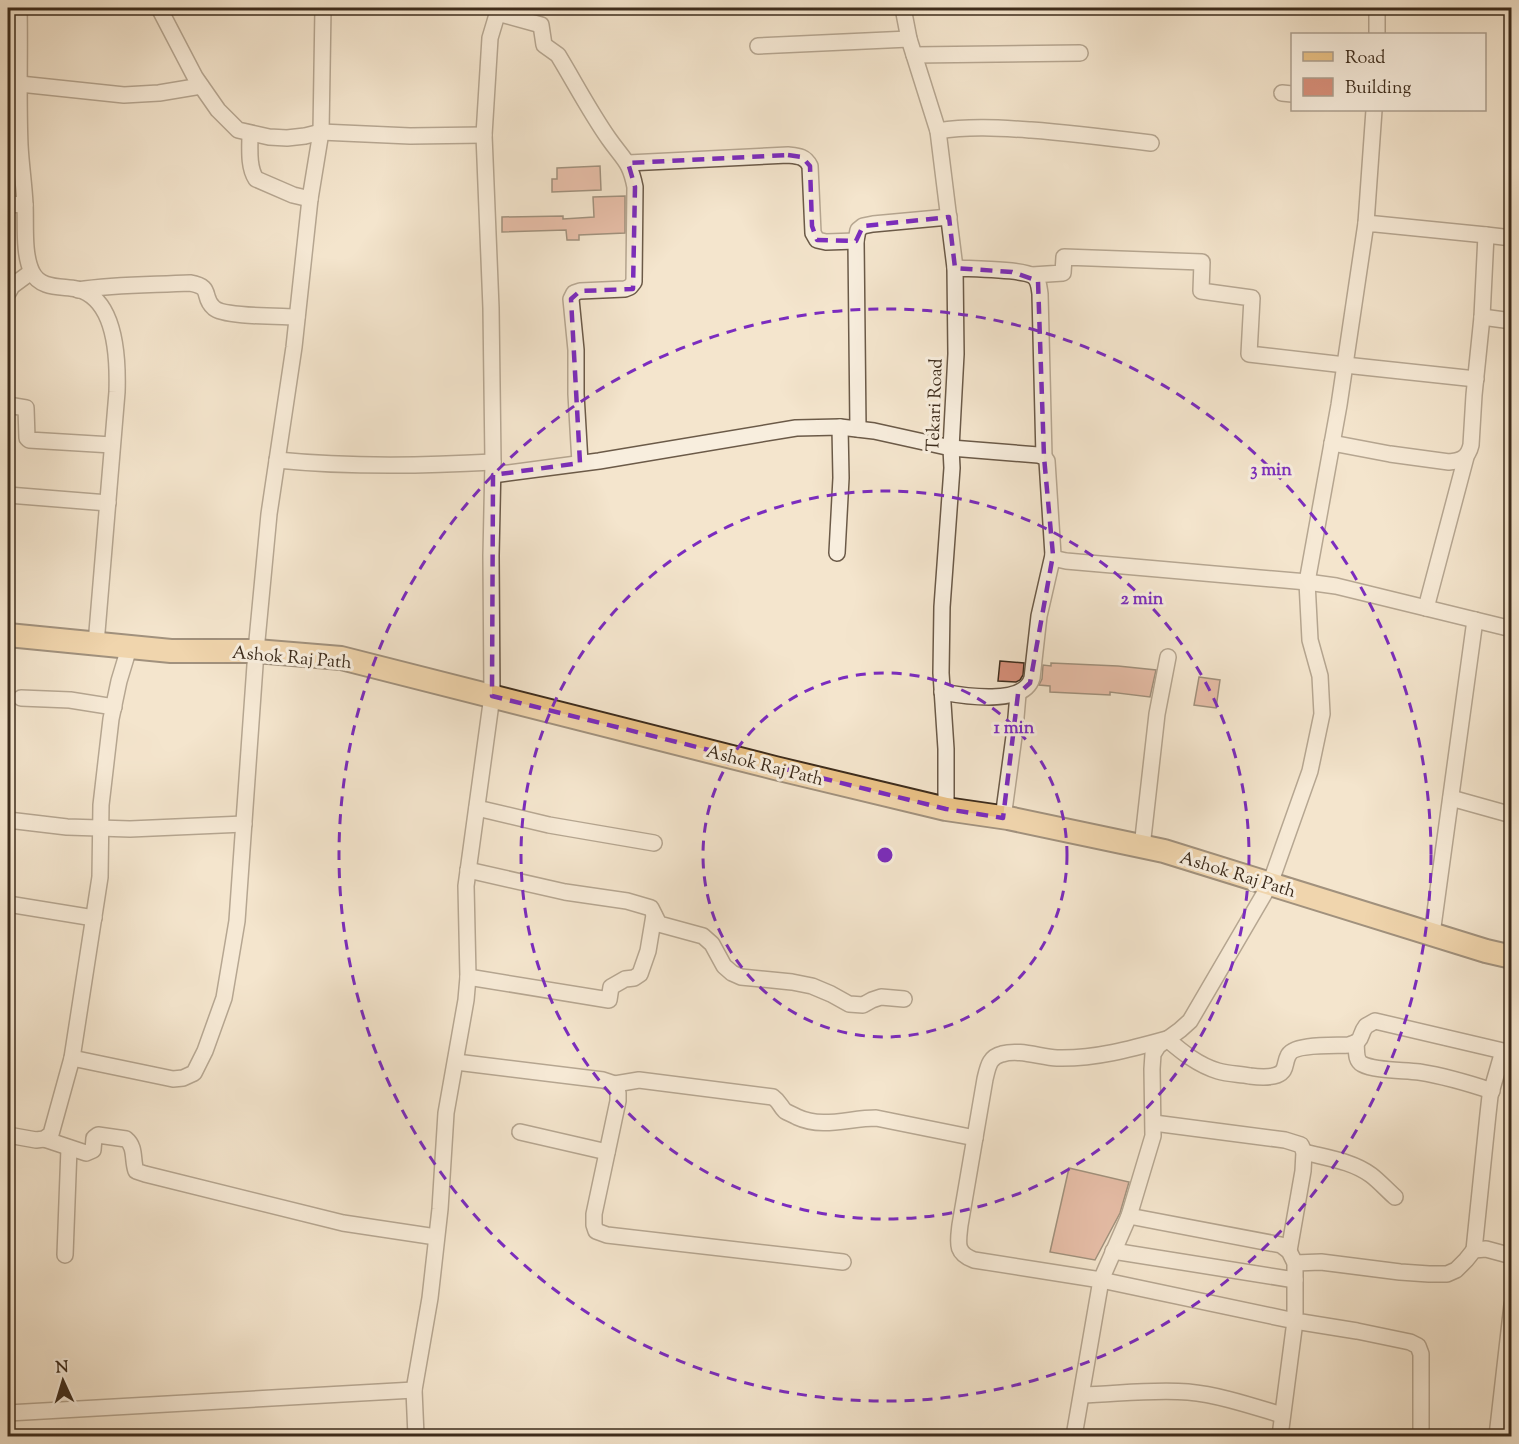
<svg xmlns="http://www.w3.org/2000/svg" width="1519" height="1444" font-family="'Sorts Mill Goudy',serif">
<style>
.building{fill:#d78f7a;stroke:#3d2c1c;stroke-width:1.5}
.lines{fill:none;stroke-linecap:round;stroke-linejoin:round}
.street-casing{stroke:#6b5a48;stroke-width:18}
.primary-casing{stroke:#3d2c1c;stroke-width:26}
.street{stroke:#f8eede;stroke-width:15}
.primary{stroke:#eac286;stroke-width:22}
.marked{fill:none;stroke:#7b2cbf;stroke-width:4.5;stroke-dasharray:12 8;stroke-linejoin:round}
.ring{fill:none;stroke:#7b2cbf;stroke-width:3;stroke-dasharray:10 8}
.labels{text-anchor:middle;stroke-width:6;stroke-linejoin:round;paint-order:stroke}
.street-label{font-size:18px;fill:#3d2c1c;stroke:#f8eede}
.centre{fill:#7b2cbf;stroke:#f8eede;stroke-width:3}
.ring-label{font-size:18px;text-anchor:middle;font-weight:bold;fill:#7b2cbf;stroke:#f8eede;stroke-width:6;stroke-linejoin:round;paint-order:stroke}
</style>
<rect width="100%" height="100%" fill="#f4e5cd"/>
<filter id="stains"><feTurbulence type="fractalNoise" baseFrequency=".00333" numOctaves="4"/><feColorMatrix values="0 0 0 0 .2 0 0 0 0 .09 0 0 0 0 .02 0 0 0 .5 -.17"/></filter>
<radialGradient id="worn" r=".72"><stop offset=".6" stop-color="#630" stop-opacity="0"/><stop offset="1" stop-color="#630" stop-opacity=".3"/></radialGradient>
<g class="building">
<polygon points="600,166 601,190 552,192 552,179 557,179 557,168"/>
<polygon points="625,196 625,233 579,235 579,240 567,240 566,230 502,232 502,217 563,216 563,219 594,217 593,197"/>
<polygon points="1000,661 1024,663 1023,675 1020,680 1016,682 998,681"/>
<polygon points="1051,663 1118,666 1156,670 1150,697 1110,692 1110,695 1050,692 1050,686 1039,685 1042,679 1043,665 1051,666"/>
<polygon points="1199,677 1220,680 1216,708 1194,705"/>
<polygon points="1069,1168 1129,1182 1120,1213 1095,1260 1050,1252"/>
</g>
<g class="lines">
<g class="street-casing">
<g id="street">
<path d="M19,8C20,53 18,99 20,145C21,165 24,184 25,204C26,224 23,254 32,272C40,289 61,286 77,289C117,299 118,360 117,392L96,644"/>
<polyline points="159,8 195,77 218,110 238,130 269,137 287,138 305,136 321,132 410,136 484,135"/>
<polyline points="903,8 909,39 938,131 955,268 956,354 951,448 952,468 942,607 941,673 946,749 946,809"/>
<path d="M497,13L541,25L544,45L558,55C575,83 590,112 609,139C623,159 630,161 635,187L634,282L630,287L625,289L580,291L574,293L571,299L576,350V394L580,463"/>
<polyline points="1377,34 1377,8"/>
<polyline points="758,46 909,39"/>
<polyline points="914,55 1080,53"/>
<polyline points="20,84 124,95 159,93 201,86"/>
<polyline points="1282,93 1292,94"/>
<path d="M938,131C969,126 999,128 1031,130C1071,133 1111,138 1151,143"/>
<path d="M250,134C250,148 248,167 256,179L293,195L310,199"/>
<path d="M628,163L788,155C798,156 805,156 810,166L813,233L817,240L826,242L856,241"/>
<polyline points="8,204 25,205"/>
<polyline points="1366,223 1374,110"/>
<path d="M955,268C970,269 1022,269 1033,276C1039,280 1039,287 1040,294L1044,457"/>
<polyline points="1032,275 1063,273 1064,257 1202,262 1201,291 1252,298 1249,354 1345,365 1476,379"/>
<path d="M78,290C116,284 152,285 190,283C214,287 201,297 214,308C224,317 281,316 297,317"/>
<polyline points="8,293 12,286 31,272"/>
<polyline points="1482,317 1512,321"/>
<polyline points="8,405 26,408 27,438 29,440 112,445"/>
<polyline points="858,429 856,241 858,230 863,226 873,224 949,217"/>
<path d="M1332,443L1390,454L1449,462C1461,461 1468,458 1471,445L1474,395L1482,317L1486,235"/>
<path d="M277,460C347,467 423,466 493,462"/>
<polyline points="493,475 599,461 796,428 840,427 874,431 951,448 1038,455 1044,457 1047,461 1053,555 1057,559 1066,561 1307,582 1336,586 1512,629"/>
<polyline points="8,495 108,503"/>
<polyline points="837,553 841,478 840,427"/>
<polyline points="1426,608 1466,457"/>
<path d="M942,692C964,696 1024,706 1032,678L1039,616L1053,555"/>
<polyline points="21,698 70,700 114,707"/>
<polyline points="1451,798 1512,815"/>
<polyline points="477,808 549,825 654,843"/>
<polyline points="1003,818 1015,729 1018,694"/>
<polyline points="8,820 67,827 130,829 244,824"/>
<polyline points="1142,847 1157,714 1168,657"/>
<polyline points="468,870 565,892 627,901 651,908 659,924 703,936 712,944 724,966 732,973 741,977 792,982 812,986 831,994 849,1004 863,1005 872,1000 881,997 904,999"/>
<polyline points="8,904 94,918"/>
<polyline points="1432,934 1475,620"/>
<polyline points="468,977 609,1000 611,987 625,979 634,978 640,974 648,951 654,915"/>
<path d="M1356,1043C1357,1051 1355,1060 1362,1064C1375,1071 1404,1070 1419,1072C1444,1076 1468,1083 1492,1091"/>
<polyline points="72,1058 173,1079 183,1078 194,1073 205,1051 224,998 237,921 256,651 269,514 294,347 310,199 321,132 323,8"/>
<polyline points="456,1062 603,1080 615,1084 618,1093 618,1101 594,1214 594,1225 596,1231 607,1235 843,1262"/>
<path d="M615,1084L639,1080L773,1097C780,1102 780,1106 785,1111C788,1113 794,1115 797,1117C823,1129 849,1118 876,1118L975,1138"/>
<polyline points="1154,1123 1285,1140 1301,1145 1304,1152 1303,1171 1289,1251"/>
<polyline points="520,1132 607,1152"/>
<polyline points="8,1135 36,1140 44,1139 51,1134 72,1058 100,877 101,805 111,719 119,681 129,648"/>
<path d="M44,1139L86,1153L93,1150L94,1138L98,1135L126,1139C136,1147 132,1160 136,1171L145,1174L343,1223L436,1237"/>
<path d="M1304,1152C1327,1158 1352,1161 1371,1175C1379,1181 1387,1190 1395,1197"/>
<polyline points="1129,1216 1281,1245 1289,1251 1295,1263 1295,1321 1357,1331 1410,1342 1418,1346 1421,1354 1421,1436"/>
<polyline points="1113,1251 1295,1280"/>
<polyline points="65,1255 69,1148"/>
<polyline points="1295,1263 1321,1262 1400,1272 1429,1274 1447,1274 1456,1270 1466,1260 1474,1250 1486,1249 1512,1256"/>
<path d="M1082,1395C1117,1394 1153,1389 1188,1392C1220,1395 1252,1406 1282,1415"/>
<polyline points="8,1413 414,1390"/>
<polyline points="416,1436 414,1390 430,1298 440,1209 446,1113 466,1000 468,977 466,886 492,696 491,556 493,462 491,308 484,135 490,38 499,8"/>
<polyline points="1074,1436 1101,1280 1129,1216 1153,1136 1152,1069 1153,1054 1158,1046 1180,1030 1190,1021 1270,884 1310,771 1322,714 1320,676 1310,640 1307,582 1339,405 1366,223 1486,235 1512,238"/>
<path d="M1280,1436L1295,1321L1101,1280L974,1260C955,1253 958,1243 960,1225L985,1079C988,1067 989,1057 1002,1054C1019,1049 1040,1057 1057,1058C1095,1059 1131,1049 1167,1039C1182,1052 1198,1065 1218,1071C1228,1074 1239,1074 1250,1076C1258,1077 1269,1078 1277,1075C1287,1071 1284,1064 1288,1056C1293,1043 1337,1046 1349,1045C1365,1040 1358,1036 1366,1026C1368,1025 1373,1022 1375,1021L1503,1051L1490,1096L1488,1114L1474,1250"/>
<polyline points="1497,1436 1512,1305"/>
</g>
</g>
<g class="primary-casing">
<polyline id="primary" points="8,635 171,651 256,651 341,658 775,768 946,809 1008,818 1164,851 1486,951 1512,957"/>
</g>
<use href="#street" class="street"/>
<use href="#primary" class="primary"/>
</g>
<path d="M0 0H1519V1444H0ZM788,155L802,157L810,166L812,226L817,240L856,241L863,226L949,217L955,268L1012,272L1038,281L1044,457L1053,555L1030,683L1018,694L1003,818L946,809L492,696L493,475L580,463L571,299L580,291L633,289L635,187L628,163Z" fill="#f4e5cd" fill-opacity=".55" fill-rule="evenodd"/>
<path class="marked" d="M788,155L802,157L810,166L812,226L817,240L856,241L863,226L949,217L955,268L1012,272L1038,281L1044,457L1053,555L1030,683L1018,694L1003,818L946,809L492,696L493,475L580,463L571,299L580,291L633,289L635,187L628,163Z"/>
<g class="ring">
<circle cx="885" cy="855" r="182"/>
<circle cx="885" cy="855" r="364"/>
<circle cx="885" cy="855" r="546"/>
</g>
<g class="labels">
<g class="street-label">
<text transform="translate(934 405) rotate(-88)" y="6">Tekari Road</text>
<text transform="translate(292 657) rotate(5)" y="6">Ashok Raj Path</text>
<text transform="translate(765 765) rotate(14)" y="6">Ashok Raj Path</text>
<text transform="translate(1238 874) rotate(17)" y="6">Ashok Raj Path</text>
</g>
</g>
<circle cx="885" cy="855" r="9" class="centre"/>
<g class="ring-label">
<text x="1271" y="475">3 min</text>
<text x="1142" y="604">2 min</text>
<text x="1014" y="733">1 min</text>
</g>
<rect width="1519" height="1444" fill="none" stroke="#f4e5cd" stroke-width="30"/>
<rect x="9" y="9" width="1501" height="1426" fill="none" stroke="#3d2c1c" stroke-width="3"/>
<rect x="15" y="15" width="1489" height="1414" fill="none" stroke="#3d2c1c" stroke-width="1.5"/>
<rect x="1291" y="33" width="195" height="78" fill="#f8eede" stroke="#ada090" stroke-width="1.5"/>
<rect x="1303" y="52" width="30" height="9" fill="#eac286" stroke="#ada090" stroke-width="1.5"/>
<text x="1345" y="63" font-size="18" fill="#3d2c1c">Road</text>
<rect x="1303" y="78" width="30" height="18" fill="#d78f7a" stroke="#ada090" stroke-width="1.5"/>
<text x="1345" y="93" font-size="18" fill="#3d2c1c">Building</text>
<g transform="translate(63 1381) rotate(356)" stroke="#f8eede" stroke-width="4.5" paint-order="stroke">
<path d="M0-4.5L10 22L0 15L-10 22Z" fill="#3d2c1c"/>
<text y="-9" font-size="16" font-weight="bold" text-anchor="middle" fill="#3d2c1c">N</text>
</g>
<rect width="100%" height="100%" filter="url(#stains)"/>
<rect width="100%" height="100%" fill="url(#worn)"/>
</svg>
